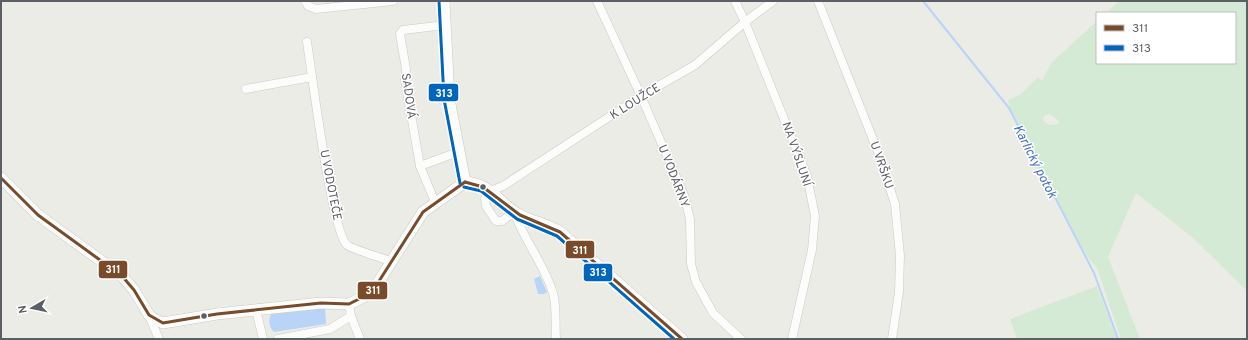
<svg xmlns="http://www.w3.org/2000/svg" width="1248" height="340" font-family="Overpass,sans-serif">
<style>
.green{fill:#d4ead5;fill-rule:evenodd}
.water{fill:#bad4f8}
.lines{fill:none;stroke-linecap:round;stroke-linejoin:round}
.stream{stroke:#bad4f8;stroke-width:2}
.street-casing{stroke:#c9cac9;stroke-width:9}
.secondary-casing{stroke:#c8c8c8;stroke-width:12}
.street{stroke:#fcfcfb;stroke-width:8}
.secondary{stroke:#fcfcfb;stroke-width:11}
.bus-1-casing{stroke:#fff;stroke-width:6}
.bus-2-casing{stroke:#fff;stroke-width:6}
.bus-1{stroke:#7a4b2a;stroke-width:3}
.bus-2{stroke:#0065bd;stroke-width:3}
.bus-dot{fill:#5c5f66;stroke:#fff;stroke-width:1.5}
.labels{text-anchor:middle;stroke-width:3;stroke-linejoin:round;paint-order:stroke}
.street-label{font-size:12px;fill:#5c5f66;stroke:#fff}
.water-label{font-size:13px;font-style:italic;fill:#426fc8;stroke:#fff}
.line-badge{stroke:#fff;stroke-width:1.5}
.badge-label{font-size:11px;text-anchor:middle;font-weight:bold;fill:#fff}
</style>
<rect width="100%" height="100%" fill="#ecece7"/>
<g class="green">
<path d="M1119,1H1247V291L1193,238L1136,193L1108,257L1140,339H1121L1097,268L1085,254L1011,112L1008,100L1021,94L1038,77L1042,81L1051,63L1097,21V63H1235V13H1106ZM1050,114L1059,121L1058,124L1049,125L1043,120L1044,116Z"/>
<polygon points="1097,286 1117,339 1017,339 1010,319"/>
</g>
<g class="water">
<polygon points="540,276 547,292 544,294 538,294 534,279"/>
<path d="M325,308L326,324L274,332C269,328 268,320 271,314Z"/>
</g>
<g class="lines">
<polyline class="stream" points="923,1 1009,108 1094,273 1118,339"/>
<g class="street-casing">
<g id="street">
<polyline points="305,1 308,6 316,9 393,1"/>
<polyline points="597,1 641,96 684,195 690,219 691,264 696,282 713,313 741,339"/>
<polyline points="735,1 745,22 807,176 815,216 812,250 792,339"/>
<polyline points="818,1 878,152 895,204 900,256 899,292 892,339"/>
<path d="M307,42C312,73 331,230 347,245C351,249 383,258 390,261"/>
<polyline points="246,89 312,77"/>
<polyline points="420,166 458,152"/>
<polyline points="435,202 420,166 405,80 406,69 400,34 403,30 445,25"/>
<polyline points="256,310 263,339"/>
<polyline points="149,316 159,339"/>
<polyline points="351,316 360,339"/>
<polyline points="278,339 330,329 351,316 349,304"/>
<path d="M556,339C555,325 557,306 553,293C544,264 524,240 514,212L502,221H496L486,206L485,199L490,191L503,186L641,96L695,65L745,22L773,1"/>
</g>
</g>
<g class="secondary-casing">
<g id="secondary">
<polyline points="444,1 449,99 465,182"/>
<polyline points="1,178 38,215 122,276 134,290 149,315 154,319 163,323 217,314 321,303 349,304 367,295 374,289 423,212 465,182"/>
<path d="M465,182C495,185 498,204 520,215C533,222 547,224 560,232L682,339"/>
</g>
</g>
<use href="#street" class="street"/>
<use href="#secondary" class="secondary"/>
<g class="bus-1-casing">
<g id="bus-1">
<polyline points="1,178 38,215 122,276 134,290 149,315 163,323 217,314 321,303 349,304 367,295 374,289 423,212 465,182"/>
<polyline points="465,182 483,187 520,215 560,232 682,339"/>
</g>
</g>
<g class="bus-2-casing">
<g id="bus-2">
<polyline points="439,1 444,99 460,183"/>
<polyline points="464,187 481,191 517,219 557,236 674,339"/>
</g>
</g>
<use href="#bus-1" class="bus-1"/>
<use href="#bus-2" class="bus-2"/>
</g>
<g class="bus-dot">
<circle cx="483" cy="187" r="3.5"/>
<circle cx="204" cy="316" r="3.5"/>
</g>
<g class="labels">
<g class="street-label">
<text transform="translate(409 96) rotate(82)" y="4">SADOVÁ</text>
<text transform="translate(635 101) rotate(-32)" y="4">K LOUŽCE</text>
<text transform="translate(797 154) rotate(71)" y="4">NA VÝSLUNÍ</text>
<text transform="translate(882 165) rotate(71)" y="4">U VRŠKU</text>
<text transform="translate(674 176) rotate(69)" y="4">U VODÁRNY</text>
<text transform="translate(331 185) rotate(79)" y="4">U VODOTEČE</text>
</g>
<g class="water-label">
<text transform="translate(1036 161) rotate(63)" y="5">Karlický potok</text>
</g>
</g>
<g class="line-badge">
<rect x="428" y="83" width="31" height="19" rx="4" fill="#0065bd"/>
<rect x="565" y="240" width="30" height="19" rx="4" fill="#7a4b2a"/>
<rect x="98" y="260" width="30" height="19" rx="4" fill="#7a4b2a"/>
<rect x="583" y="263" width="30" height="19" rx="4" fill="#0065bd"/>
<rect x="357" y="281" width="31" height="19" rx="4" fill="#7a4b2a"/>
</g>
<g class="badge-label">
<text x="444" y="97">313</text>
<text x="580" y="254">311</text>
<text x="113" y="273">311</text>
<text x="598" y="276">313</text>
<text x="373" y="294">311</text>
</g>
<rect width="1248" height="340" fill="none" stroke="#5c5f66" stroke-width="4"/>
<rect x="1096" y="12" width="140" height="52" fill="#ffffff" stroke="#bebfc2"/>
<rect x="1104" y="25" width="20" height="6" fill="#7a4b2a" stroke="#bebfc2"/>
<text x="1132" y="32" font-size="12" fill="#5c5f66">311</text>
<rect x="1104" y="45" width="20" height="6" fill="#0065bd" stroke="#bebfc2"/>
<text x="1132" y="52" font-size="12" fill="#5c5f66">313</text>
<g transform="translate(32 308) rotate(261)" stroke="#ffffff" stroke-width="3" paint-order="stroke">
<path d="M0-3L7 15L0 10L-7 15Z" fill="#5c5f66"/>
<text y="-6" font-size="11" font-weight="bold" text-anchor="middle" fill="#5c5f66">N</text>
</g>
</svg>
